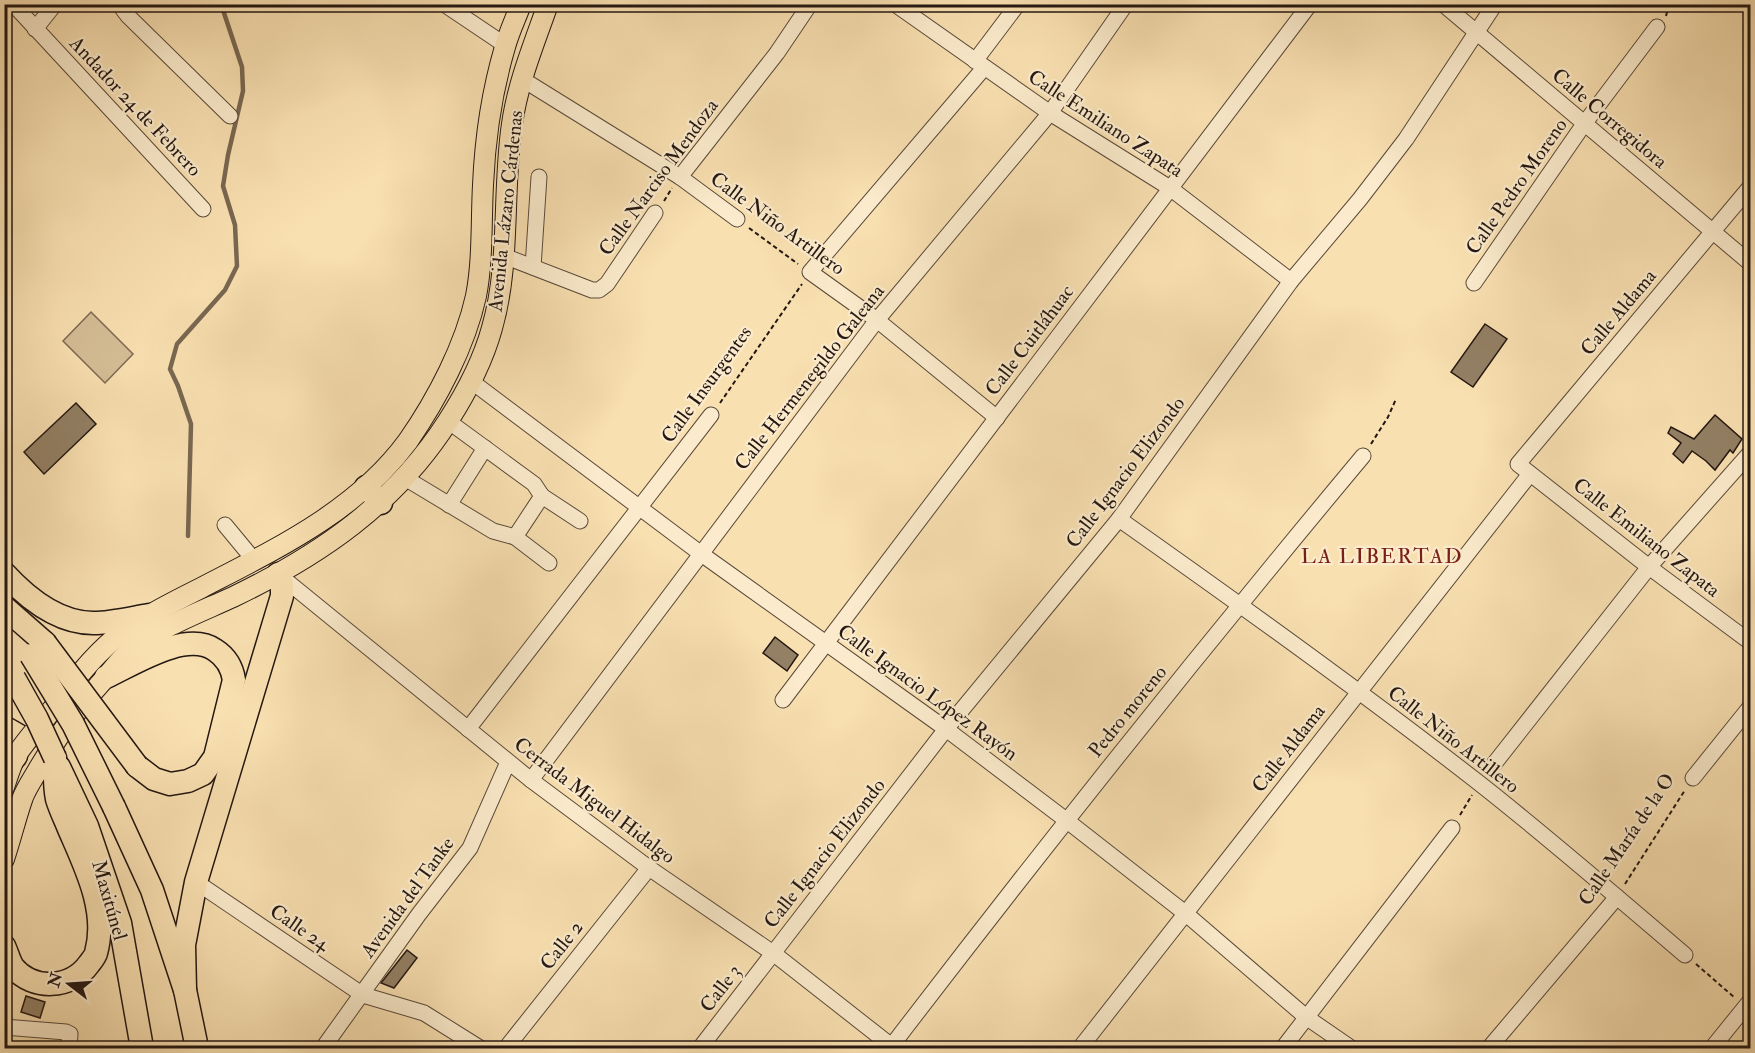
<svg xmlns="http://www.w3.org/2000/svg" width="1755" height="1053" font-family="'IM FELL Double Pica',serif">
<style>
.green{fill:#d5be96;stroke:#7c6a54;stroke-width:1.5}
.lines{fill:none;stroke-linecap:round;stroke-linejoin:round}
.stream{stroke:#796751;stroke-width:4.5}
.building{fill:#938065;stroke:#241712;stroke-width:1.5}
.minor-casing{stroke:#59493a;stroke-width:17}
.major-casing{stroke:#241712;stroke-width:22}
.highway-casing{stroke:#241712;stroke-width:25}
.path{stroke:#241712;stroke-width:2;stroke-dasharray:4.5 3;stroke-linecap:butt}
.minor{stroke:#fbebcc;stroke-width:15}
.major{stroke:#f9e0b1;stroke-width:20}
.highway{stroke:#f9e0b1;stroke-width:22}
.highway-bridge-casing{stroke:#241712;stroke-width:25;stroke-linecap:butt}
.highway-bridge{stroke:#f9e0b1;stroke-width:22}
.labels{text-anchor:middle;stroke-width:4.5;stroke-linejoin:round;paint-order:stroke}
.street-label{font-size:20px;fill:#241712;stroke:#fbebcc}
.neighbourhood-label{font-size:21px;letter-spacing:1.5px;fill:#7a1f14;stroke:#fbebcc}
</style>
<rect width="100%" height="100%" fill="#f9e0b1"/>
<filter id="stains"><feTurbulence type="fractalNoise" baseFrequency=".00333" numOctaves="4"/><feColorMatrix values="0 0 0 0 .2 0 0 0 0 .09 0 0 0 0 .02 0 0 0 .5 -.17"/></filter>
<radialGradient id="worn" r=".72"><stop offset=".6" stop-color="#630" stop-opacity="0"/><stop offset="1" stop-color="#630" stop-opacity=".3"/></radialGradient>
<polygon class="green" points="91,312 133,354 105,383 63,341"/>
<g class="lines">
<polyline class="stream" points="188,536 191,424 178,386 170,369 177,344 225,290 237,266 235,225 223,186 228,155 243,91 242,67 221,4"/>
</g>
<g class="building">
<polygon points="1485,324 1507,339 1473,387 1451,372"/>
<polygon points="76,403 96,424 44,474 24,452"/>
<polygon points="1715,415 1742,439 1733,453 1730,450 1715,470 1706,461 1692,451 1683,463 1673,454 1681,443 1668,433 1671,427 1694,439"/>
<polygon points="775,637 798,655 787,671 763,653"/>
<polygon points="407,950 417,958 394,988 381,983"/>
<polygon points="26,996 45,1002 40,1018 21,1012"/>
</g>
<g class="lines">
<g class="minor-casing">
<g id="minor">
<polyline points="13,4 203,209"/>
<polyline points="119,4 128,16 230,116"/>
<polyline points="444,4 505,45"/>
<polyline points="895,4 1050,113 1170,188 1291,281"/>
<polyline points="1443,4 1750,263"/>
<polyline points="35,29 55,4"/>
<polyline points="975,61 1018,4"/>
<polyline points="984,68 810,272 877,320 997,418"/>
<polyline points="522,79 680,177 737,219"/>
<polyline points="680,177 777,53 810,4"/>
<polyline points="1750,187 1518,464 1649,567 1750,642"/>
<polyline points="504,256 592,290 599,290 607,284 655,213"/>
<polyline points="533,267 539,177"/>
<polyline points="1474,283 1584,124 1657,27"/>
<polyline points="471,381 700,553 946,729 1066,820 1185,913 1306,1017 1351,1048"/>
<polyline points="405,478 493,531 515,537 542,496 534,484 448,421"/>
<polyline points="542,496 580,521"/>
<polyline points="449,505 485,448"/>
<path d="M1119,519C1241,605 1361,691 1479,783C1549,838 1617,897 1685,955"/>
<polyline points="225,525 254,560"/>
<polyline points="515,537 549,563"/>
<polyline points="278,574 531,780 649,868 773,953 894,1048"/>
<polyline points="783,700 1310,4"/>
<polyline points="468,729 711,415"/>
<polyline points="1494,764 1649,567 1750,453"/>
<polyline points="1693,778 1750,707"/>
<polyline points="531,780 877,320 1050,113 1126,4"/>
<polyline points="196,882 363,995 424,1013 480,1048"/>
<polyline points="4,1027 66,1032 70,1034 69,1048"/>
<polyline points="323,1048 419,914 470,848 508,762"/>
<polyline points="506,1048 649,868"/>
<polyline points="700,1048 946,729 1119,519 1291,281 1360,199 1406,139 1495,4"/>
<path d="M890,1048C1043,848 1201,650 1363,456"/>
<polyline points="1080,1048 1530,474"/>
<polyline points="1283,1048 1452,828"/>
<polyline points="1489,1048 1617,897"/>
<polyline points="1712,1048 1750,1001"/>
</g>
</g>
<g class="major-casing">
<g id="major">
<path d="M4,787C8,776 11,764 17,754C27,739 40,725 51,711C70,686 90,659 114,639C141,618 171,603 201,588C276,549 357,511 408,441C437,399 465,346 476,296C483,260 481,222 483,185C485,139 492,91 505,47C509,32 516,18 521,4"/>
<path d="M4,859C11,838 16,817 23,797C27,787 34,777 39,768C58,735 80,705 106,677C114,668 122,657 132,649C163,626 198,613 233,597C320,555 395,504 448,421C466,393 483,361 492,328C511,262 502,191 512,124C518,82 534,44 548,4"/>
</g>
</g>
<g class="highway-casing">
<g id="highway">
<polyline points="366,487 381,503"/>
<path d="M4,573C27,598 57,623 93,623C112,623 131,618 149,615"/>
<polyline points="4,607 45,643"/>
<path d="M106,677C134,664 186,630 215,650C226,657 232,667 234,680L215,757L203,774L188,781L170,784L154,779L137,766"/>
<polyline points="4,700 37,719"/>
<polyline points="59,767 87,826 120,923 142,1048"/>
<polyline points="4,770 16,756"/>
<polyline points="114,807 152,890 185,990 197,1048"/>
<path d="M4,946C7,952 9,961 13,967C33,991 71,989 89,964C91,961 95,957 96,953C108,911 85,866 69,829C65,819 60,809 57,799C54,785 55,771 55,758"/>
<polyline points="185,990 184,945 196,882 282,596 282,584 278,574"/>
</g>
</g>
<g class="path">
<polyline points="1666,16 1669,4"/>
<polyline points="664,201 672,188"/>
<polyline points="749,228 798,264"/>
<polyline points="720,403 802,284"/>
<polyline points="1371,444 1388,417 1396,399"/>
<polyline points="1460,815 1472,795"/>
<polyline points="1625,884 1685,790"/>
<polyline points="1696,964 1735,998"/>
</g>
<use href="#minor" class="minor"/>
<use href="#major" class="major"/>
<use href="#highway" class="highway"/>
<g class="highway-bridge-casing">
<g id="highway-bridge">
<polyline points="45,643 137,766"/>
<polyline points="31,655 73,724 114,807"/>
<polyline points="14,678 37,719 55,758"/>
</g>
</g>
<use href="#highway-bridge" class="highway-bridge"/>
</g>
<g class="labels">
<g class="street-label">
<text transform="translate(136 106) rotate(47)" y="7">Andador 24 de Febrero</text>
<text transform="translate(1610 118) rotate(40)" y="7">Calle Corregidora</text>
<text transform="translate(1106 123) rotate(33)" y="7">Calle Emiliano Zapata</text>
<text transform="translate(658 177) rotate(-54)" y="7">Calle Narciso Mendoza</text>
<text transform="translate(1516 186) rotate(-55)" y="7">Calle Pedro Moreno</text>
<text transform="translate(505 211) rotate(-84)" y="7">Avenida Lázaro Cárdenas</text>
<text transform="translate(778 223) rotate(36)" y="7">Calle Niño Artillero</text>
<text transform="translate(1618 312) rotate(-50)" y="7">Calle Aldama</text>
<text transform="translate(1029 340) rotate(-53)" y="7">Calle Cuitláhuac</text>
<text transform="translate(809 377) rotate(-52)" y="7">Calle Hermenegildo Galeana</text>
<text transform="translate(706 384) rotate(-54)" y="7">Calle Insurgentes</text>
<text transform="translate(1125 472) rotate(-53)" y="7">Calle Ignacio Elizondo</text>
<text transform="translate(1647 537) rotate(38)" y="7">Calle Emiliano Zapata</text>
<text transform="translate(928 692) rotate(36)" y="7">Calle Ignacio López Rayón</text>
<text transform="translate(1127 711) rotate(-51)" y="7">Pedro moreno</text>
<text transform="translate(1454 739) rotate(38)" y="7">Calle Niño Artillero</text>
<text transform="translate(1288 748) rotate(-52)" y="7">Calle Aldama</text>
<text transform="translate(595 800) rotate(37)" y="7">Cerrada Miguel Hidalgo</text>
<text transform="translate(1626 839) rotate(-56)" y="7">Calle María de la O</text>
<text transform="translate(824 853) rotate(-52)" y="7">Calle Ignacio Elizondo</text>
<text transform="translate(407 897) rotate(-54)" y="7">Avenida del Tanke</text>
<text transform="translate(110 900) rotate(74)" y="7">Maxitúnel</text>
<text transform="translate(300 927) rotate(34)" y="7">Calle 24</text>
<text transform="translate(561 945) rotate(-52)" y="7">Calle 2</text>
<text transform="translate(720 988) rotate(-53)" y="7">Calle 3</text>
</g>
<g class="neighbourhood-label">
<text x="1382" y="563">LA LIBERTAD</text>
</g>
</g>
<rect width="1755" height="1053" fill="none" stroke="#f9e0b1" stroke-width="24"/>
<rect x="6" y="6" width="1743" height="1041" fill="none" stroke="#241712" stroke-width="3"/>
<rect x="12" y="12" width="1731" height="1029" fill="none" stroke="#241712" stroke-width="1.5"/>
<g transform="translate(69 984) rotate(287)" stroke="#fbebcc" stroke-width="4.5" paint-order="stroke">
<path d="M0-4.5L10 22L0 15L-10 22Z" fill="#241712"/>
<text y="-9" font-size="16" font-weight="bold" text-anchor="middle" fill="#241712">N</text>
</g>
<rect width="100%" height="100%" filter="url(#stains)"/>
<rect width="100%" height="100%" fill="url(#worn)"/>
</svg>
